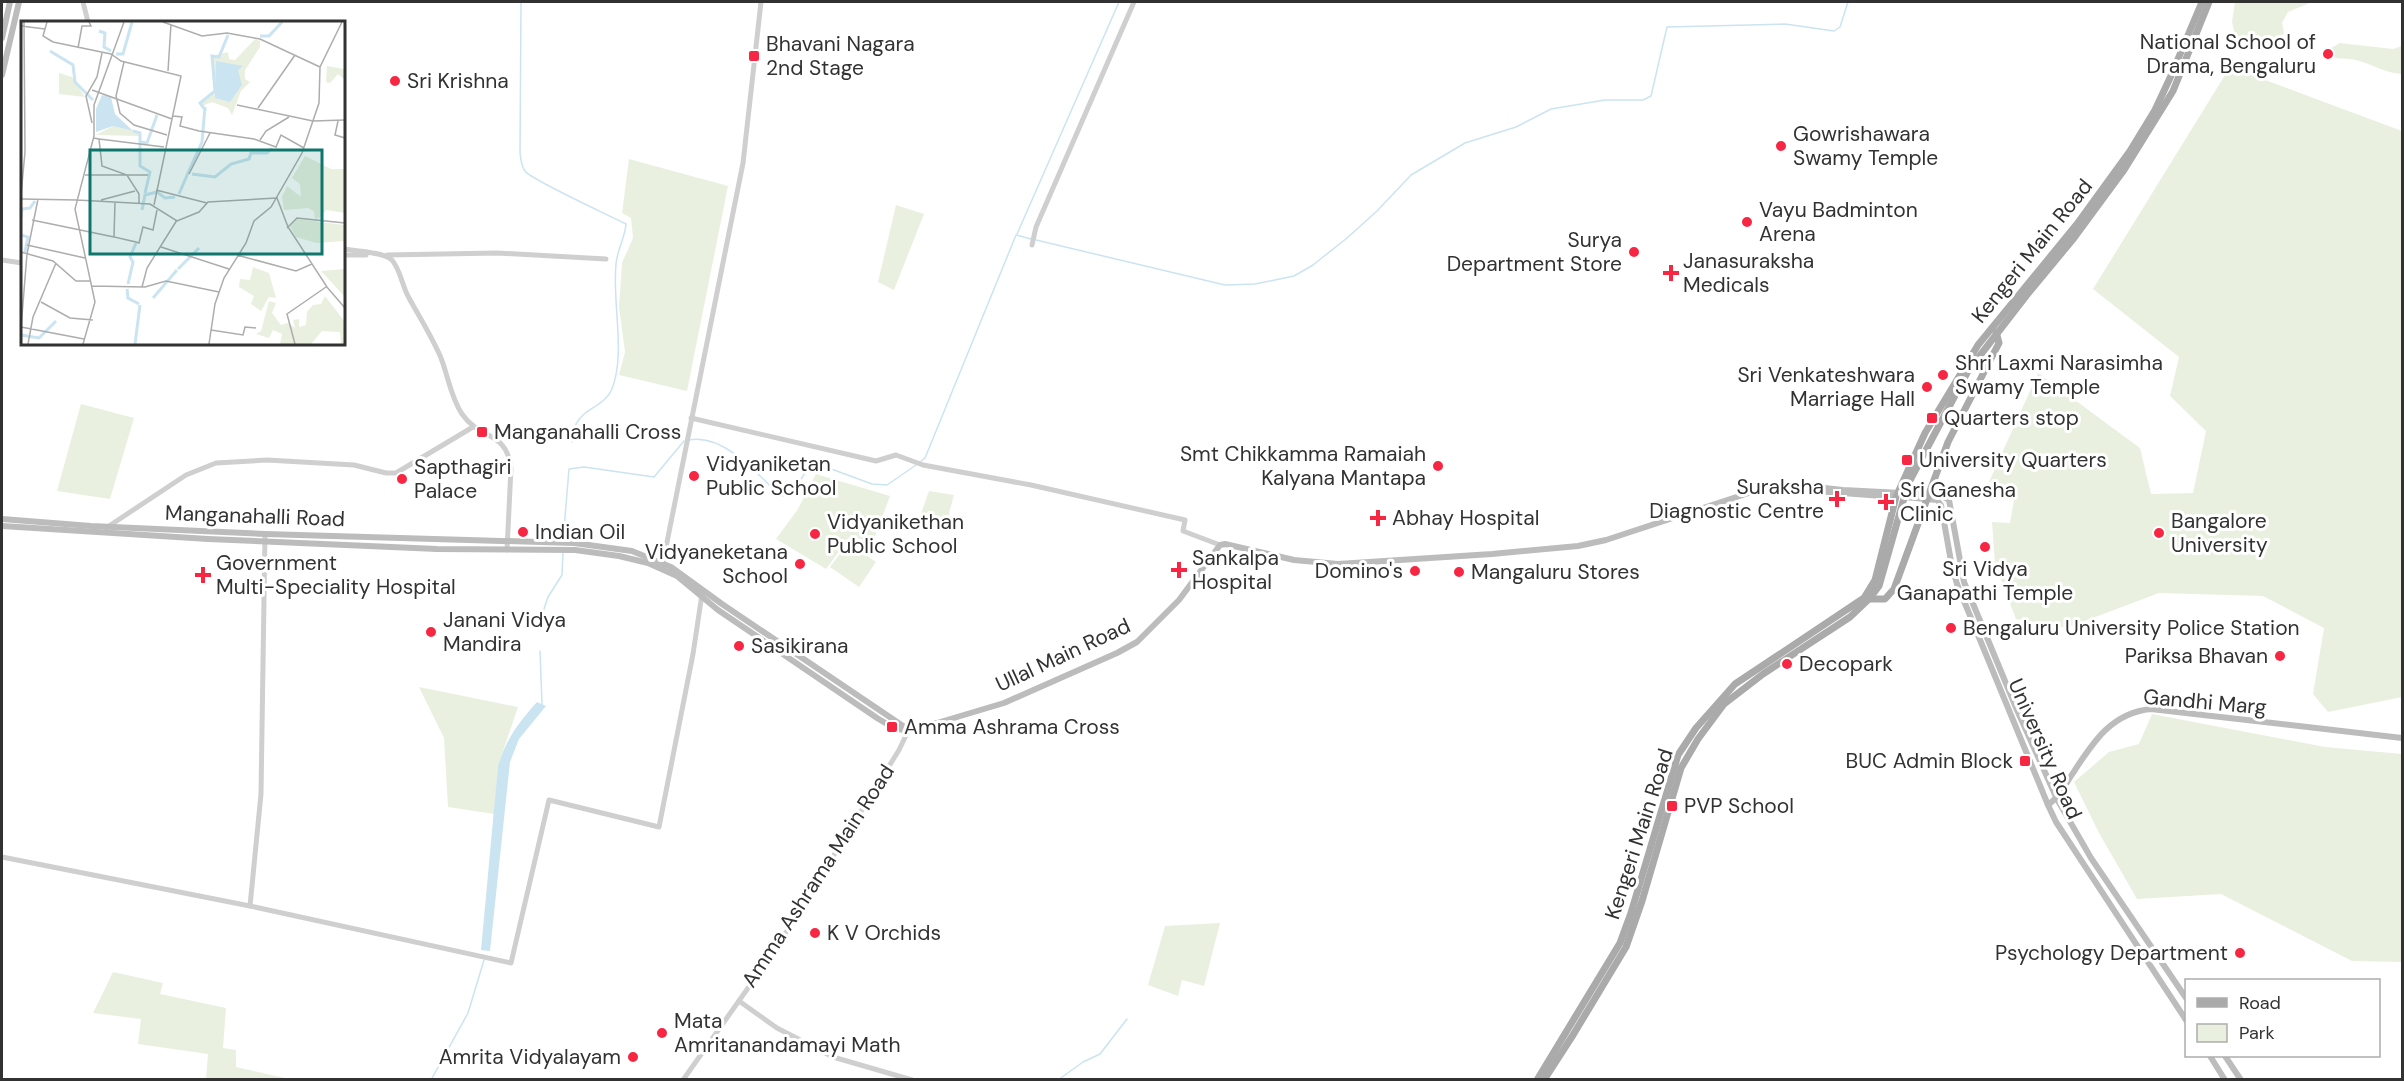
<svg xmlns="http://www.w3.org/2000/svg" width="2404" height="1081" font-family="'DM Sans',sans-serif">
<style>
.green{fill:#e9f0e0}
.water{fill:#cbe4f1}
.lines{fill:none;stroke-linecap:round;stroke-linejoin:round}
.stream{stroke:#cbe4f1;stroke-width:1.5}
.tertiary{stroke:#cfcfcf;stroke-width:5}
.secondary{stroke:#bcbcbc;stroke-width:6}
.primary{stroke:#aaa;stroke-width:7}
.poi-dot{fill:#f72744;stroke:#fff;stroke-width:2}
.labels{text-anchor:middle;stroke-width:6;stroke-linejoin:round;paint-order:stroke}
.poi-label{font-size:21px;fill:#323232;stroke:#fff;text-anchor:start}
.street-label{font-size:21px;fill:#323232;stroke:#fff}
.inset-river{fill:none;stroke:#cbe4f1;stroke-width:3}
.inset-road{fill:none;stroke:#adadad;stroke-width:1.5}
.view{fill:#0f766e;fill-opacity:0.15;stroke:#0f766e;stroke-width:3}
.inset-edge{fill:none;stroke:#323232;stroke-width:3}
</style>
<rect width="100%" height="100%" fill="#fff"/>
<g class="green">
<polygon points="2235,2 2312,2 2288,12 2282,23 2284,33 2278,41 2235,36 2232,22"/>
<path d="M2340,43L2393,49L2402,46V74C2385,73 2372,64 2356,60C2341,57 2340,62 2324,52Z"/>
<polygon points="2230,67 2402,131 2402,697 2328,712 2313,694 2324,628 2263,596 2159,593 2066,628 2016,619 1995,564 1992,522 2010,523 2016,488 1989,482 2038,373 2140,448 2151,494 2193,493 2206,431 2170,396 2179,357 2093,289"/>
<polygon points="629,159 728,186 687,391 619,375 625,352 619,307 622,263 633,238 631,218 622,213"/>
<polygon points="896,205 924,214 894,290 878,282"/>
<polygon points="81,404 134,418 110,499 57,491"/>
<polygon points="816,474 890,496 872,544 851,535 826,569 776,539 798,509"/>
<polygon points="929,491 954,495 944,532 917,525"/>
<polygon points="848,543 876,562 859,587 830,567"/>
<polygon points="419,687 518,707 498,766 494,814 448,807 444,738"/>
<polygon points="2152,714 2325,747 2402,754 2402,962 2352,961 2221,894 2137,899 2099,833 2074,782 2109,752 2139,744"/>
<polygon points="1220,923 1204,986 1182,980 1178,996 1148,985 1165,926"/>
<polygon points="113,972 163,983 160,994 226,1008 223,1048 236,1050 236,1067 289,1079 206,1079 208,1054 138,1044 141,1019 93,1013"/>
</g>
<path class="water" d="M537,702L546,706L519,739L510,762L490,951L481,950L498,766C506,739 519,722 537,702Z"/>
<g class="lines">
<g class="stream">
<path d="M521,2L520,153C521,159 521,166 525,171C531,180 611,216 626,224C625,238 617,250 616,264C612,303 626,353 612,389C605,406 584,408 576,424C574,429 574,437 572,442"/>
<polyline points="1017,234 1119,2"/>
<polyline points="1036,240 1225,285 1255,284 1294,276 1313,265 1347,238 1377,211 1411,175 1465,143 1516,127 1551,109 1605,100 1643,100 1651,96 1667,27 1785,24 1834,31 1840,27 1848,2"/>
<path d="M689,440C723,433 758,474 780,496L789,495L809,468L826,467L872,484L887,485L916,465"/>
<polyline points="920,462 925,458 1014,240 1016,235 1031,239"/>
<polyline points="563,541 569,469 584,467 654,477 684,441"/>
<polyline points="541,618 548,597 562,575 563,552"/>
<polyline points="540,651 542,704"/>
<polyline points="431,1080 468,1013 484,960"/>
<polyline points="1058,1080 1083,1062 1100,1054 1127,1019"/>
</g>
<g class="tertiary">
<polyline points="83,2 88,22"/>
<polyline points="1032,245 1036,227 1134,2"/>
<path d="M344,249C355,251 384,252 392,260C401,271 402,286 409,298C420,318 432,337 441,358C448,376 451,398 462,414C481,441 506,430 511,468L507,550"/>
<polyline points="344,255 366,255"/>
<polyline points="387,255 497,253 606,259"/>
<polyline points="2,260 22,263"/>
<polyline points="691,418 876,461 896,455 923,465 1031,485 1185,520 1183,531 1220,545"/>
<polyline points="106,528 186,475 216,463 267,460 354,465 386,473 396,473 473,427"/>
<polyline points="265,534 261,794 250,906 511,963 549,800 659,827 693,654 702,594"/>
<polyline points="662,567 743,163 761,2"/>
<polyline points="2,857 250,906"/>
<polyline points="739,1001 777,1028 833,1057 912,1080"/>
<polyline points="683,1080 777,947 899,750 909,729"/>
</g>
<g class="secondary">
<polyline points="2,38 10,2"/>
<polyline points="2,75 19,2"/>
<polyline points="1765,489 1789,489 1896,497"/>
<polyline points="1904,497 1937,500 1941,505 1952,567 1957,584 2048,805 2056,822 2186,1020"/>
<polyline points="2,519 91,526 265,534 574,543 632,551 671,567 722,604 906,728"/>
<polyline points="2,526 208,539 437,549 575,550 619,556 648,563 677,576 718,610 877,718 892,727 903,730 937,723 1004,703 1117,653 1137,642 1179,600 1220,545 1225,544 1294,560 1338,564 1492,554 1578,546 1606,540 1770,486 1788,484 1843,490 1940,495 1949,500 1964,582 2017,710 2057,799 2091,858 2186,998"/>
<path d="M2048,805C2059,797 2064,787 2071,776C2092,744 2110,713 2151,709L2402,738"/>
<polyline points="2210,1056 2225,1080"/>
<polyline points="2225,1056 2241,1080"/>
</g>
<g class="primary">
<polyline points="1867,597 1869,599 1885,599 1894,589 1948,442 1999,343 1996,332"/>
<polyline points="1537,1080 1620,943 1631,913 1678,755 1696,728 1735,684 1864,598 1875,580 1896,497 1925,433 1978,345 2077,224 2130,151 2155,110 2170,78 2202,2"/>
<polyline points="1544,1080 1573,1035 1626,947 1642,901 1681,768 1698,739 1724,704 1763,674 1850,617 1870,598 1879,586 1908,484 1968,371 2026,296 2074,238 2124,170 2173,91 2209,2"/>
</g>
</g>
<g class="poi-dot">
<circle cx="2328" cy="54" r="6"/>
<rect x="748" y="50" width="12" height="12" rx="3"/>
<circle cx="395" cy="81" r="6"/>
<circle cx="1781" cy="146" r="6"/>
<circle cx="1747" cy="222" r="6"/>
<circle cx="1634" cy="252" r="6"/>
<path d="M1668 264h6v6h6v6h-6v6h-6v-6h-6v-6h6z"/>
<circle cx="1943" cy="375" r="6"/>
<circle cx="1927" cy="387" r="6"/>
<rect x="1926" y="412" width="12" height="12" rx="3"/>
<rect x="476" y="426" width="12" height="12" rx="3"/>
<rect x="1901" y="454" width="12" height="12" rx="3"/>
<circle cx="1438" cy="466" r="6"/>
<circle cx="694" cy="476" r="6"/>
<circle cx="402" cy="479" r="6"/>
<path d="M1834 490h6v6h6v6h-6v6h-6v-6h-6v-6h6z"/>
<path d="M1883 493h6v6h6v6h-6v6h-6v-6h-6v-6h6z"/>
<path d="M1375 509h6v6h6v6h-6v6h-6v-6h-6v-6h6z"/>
<circle cx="523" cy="532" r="6"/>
<circle cx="2159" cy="533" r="6"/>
<circle cx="815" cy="534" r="6"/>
<circle cx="1985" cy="547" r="6"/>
<circle cx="800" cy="564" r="6"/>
<path d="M1176 561h6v6h6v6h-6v6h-6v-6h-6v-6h6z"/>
<circle cx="1415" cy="571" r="6"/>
<circle cx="1459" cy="572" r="6"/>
<path d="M200 566h6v6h6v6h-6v6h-6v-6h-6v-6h6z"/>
<circle cx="1951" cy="628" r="6"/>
<circle cx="431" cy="632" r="6"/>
<circle cx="739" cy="646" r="6"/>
<circle cx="2280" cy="656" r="6"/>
<circle cx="1787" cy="664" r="6"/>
<rect x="886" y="721" width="12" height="12" rx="3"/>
<rect x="2019" y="755" width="12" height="12" rx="3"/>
<rect x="1666" y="800" width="12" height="12" rx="3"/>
<circle cx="815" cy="933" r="6"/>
<circle cx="2240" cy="953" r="6"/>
<circle cx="662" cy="1033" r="6"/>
<circle cx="633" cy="1057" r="6"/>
</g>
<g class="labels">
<g class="poi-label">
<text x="2316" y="49" text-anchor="end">National School of<tspan x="2316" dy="24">Drama, Bengaluru</tspan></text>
<text x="766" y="51">Bhavani Nagara<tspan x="766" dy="24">2nd Stage</tspan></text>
<text x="407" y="88">Sri Krishna</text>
<text x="1793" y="141">Gowrishawara<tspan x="1793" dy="24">Swamy Temple</tspan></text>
<text x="1759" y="217">Vayu Badminton<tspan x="1759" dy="24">Arena</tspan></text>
<text x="1622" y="247" text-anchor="end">Surya<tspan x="1622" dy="24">Department Store</tspan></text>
<text x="1683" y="268">Janasuraksha<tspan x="1683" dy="24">Medicals</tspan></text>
<text x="1955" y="370">Shri Laxmi Narasimha<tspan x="1955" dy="24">Swamy Temple</tspan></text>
<text x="1915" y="382" text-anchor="end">Sri Venkateshwara<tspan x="1915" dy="24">Marriage Hall</tspan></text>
<text x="1944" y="425">Quarters stop</text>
<text x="494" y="439">Manganahalli Cross</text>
<text x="1426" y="461" text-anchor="end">Smt Chikkamma Ramaiah<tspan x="1426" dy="24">Kalyana Mantapa</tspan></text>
<text x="1919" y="467">University Quarters</text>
<text x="706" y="471">Vidyaniketan<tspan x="706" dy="24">Public School</tspan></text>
<text x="414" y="474">Sapthagiri<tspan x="414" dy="24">Palace</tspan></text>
<text x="1824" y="494" text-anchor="end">Suraksha<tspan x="1824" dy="24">Diagnostic Centre</tspan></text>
<text x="1900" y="497">Sri Ganesha<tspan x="1900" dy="24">Clinic</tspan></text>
<text x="1392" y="525">Abhay Hospital</text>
<text x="2171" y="528">Bangalore<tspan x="2171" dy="24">University</tspan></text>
<text x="827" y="529">Vidyanikethan<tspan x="827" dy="24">Public School</tspan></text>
<text x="535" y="539">Indian Oil</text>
<text x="788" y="559" text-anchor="end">Vidyaneketana<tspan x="788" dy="24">School</tspan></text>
<text x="1192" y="565">Sankalpa<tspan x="1192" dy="24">Hospital</tspan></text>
<text x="216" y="570">Government<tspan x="216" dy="24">Multi-Speciality Hospital</tspan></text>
<text x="1985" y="576" text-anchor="middle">Sri Vidya<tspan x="1985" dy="24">Ganapathi Temple</tspan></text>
<text x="1403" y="578" text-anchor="end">Domino's</text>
<text x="1471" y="579">Mangaluru Stores</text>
<text x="443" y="627">Janani Vidya<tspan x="443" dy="24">Mandira</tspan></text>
<text x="1963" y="635">Bengaluru University Police Station</text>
<text x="751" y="653">Sasikirana</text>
<text x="2268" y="663" text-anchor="end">Pariksa Bhavan</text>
<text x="1799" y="671">Decopark</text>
<text x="904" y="734">Amma Ashrama Cross</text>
<text x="2013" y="768" text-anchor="end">BUC Admin Block</text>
<text x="1684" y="813">PVP School</text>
<text x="827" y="940">K V Orchids</text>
<text x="2228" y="960" text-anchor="end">Psychology Department</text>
<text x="674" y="1028">Mata<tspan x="674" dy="24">Amritanandamayi Math</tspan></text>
<text x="621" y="1064" text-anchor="end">Amrita Vidyalayam</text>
</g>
<g class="street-label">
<text transform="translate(2032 251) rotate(-51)" y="7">Kengeri Main Road</text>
<text transform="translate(255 516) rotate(2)" y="7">Manganahalli Road</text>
<text transform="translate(1063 655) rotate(-25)" y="7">Ullal Main Road</text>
<text transform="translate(2205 702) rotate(5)" y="7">Gandhi Marg</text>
<text transform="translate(2045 749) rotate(66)" y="7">University Road</text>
<text transform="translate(1639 834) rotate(-72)" y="7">Kengeri Main Road</text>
<text transform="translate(818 876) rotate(-57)" y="7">Amma Ashrama Main Road</text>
</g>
</g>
<g transform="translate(21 21)">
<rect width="324" height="324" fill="#fff"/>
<path d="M234,18L239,20V26L224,49V58L229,61L220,70L211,94L207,87L191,81L181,85L180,81L194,69L191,35L207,31L208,38L214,39ZM306,45L323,48L324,65L323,58L317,53L309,62L305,61ZM38,52L51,56L64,76L38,73ZM92,105L118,111L119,115L75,114ZM284,135L310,148H324V192L305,189L301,196L294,198L293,190L287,187L263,189L261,176L266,165L280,176L279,163L271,157ZM276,198L324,204V220L296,222L275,216L269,205ZM232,246L248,252L255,277L248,276L240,290L230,283L233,275L218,266L219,258L229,259ZM324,248V276L300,250ZM304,275L324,301V323H320L319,311L301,310L290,323H259L261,313L252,309L248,317L235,313L240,310L248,280L255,282L251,292L260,304L267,302L274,307L272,299L278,298V306L285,304L286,291L292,284L300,283Z" fill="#e9f0e0"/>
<path d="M195,40L222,45L217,49L221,64L209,81L194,77ZM81,74L90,76L94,93L112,110L92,105L75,111V88Z" fill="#cbe4f1"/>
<path class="inset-river" d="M78,10L84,12L83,26L90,30M239,15H248L261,1M29,30L52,44L54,61L72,79M95,33H102L111,1M185,90L179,82L194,70L191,35L198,36L207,14M112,110L119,112V145L129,151L124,172M119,121L126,122L136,94M167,152L181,121L184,86M171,153L194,156L210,143L228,138L230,132H246L251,127M158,173L167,152M121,189L124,174L136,171L144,177L154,176M0,196L1,188L9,187L14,180M0,214L7,216L4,231M157,248L178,227M107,263L112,241L109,236L115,222M106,268L107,277L118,283M132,277L156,249M0,314L18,317L35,300M114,323L119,284"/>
<path class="inset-road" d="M26,1L22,15L32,21M142,1L181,15L206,12L239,18L299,46M0,5L24,8M32,21L90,33L100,40L160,55L133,184M57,27L61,5H70L68,1M103,41L95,75L99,92L113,104L146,114M147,50L150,3M71,69L151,98M216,84L292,100M237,87L274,34M152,95L161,96L159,105L178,110L233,118L255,126L260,114L283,127M292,100L324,99M317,100L314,114L324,117M71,102L65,75L76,56L81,32M72,117L78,118L81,145L106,154L118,173V182M78,118L143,126M239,119L245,110L268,96M168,153L189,112M64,154H127M135,169L186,182M0,174L4,131L3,1M0,178L56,179M56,179L129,183L156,200L178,191L187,181L256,177L267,206L306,266M80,179L114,170M94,181L93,216L115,221L118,222L122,206L132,209L136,189M11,199L93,216M266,207L276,197L324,202M6,224L64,237M140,226L208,248M0,231L32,240L55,260H69M216,234L275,250L291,243M71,265L124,266L145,260L198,271M305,265L324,287M121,266L126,247L156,199M20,281L49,297L72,299M0,306L63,318M0,307L6,233L17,178M190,309L222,314L224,306L235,307M7,323L12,296L35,242M62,323L74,281L54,188L73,115V84L103,1M188,323L194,283L203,257L225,222L233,200L250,186L281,132L298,82L299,46L321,1M274,323L266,293L305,266"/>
<path class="view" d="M69,129H301V233H69Z"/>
<rect width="324" height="324" class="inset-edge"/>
</g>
<rect width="2404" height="1081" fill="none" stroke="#323232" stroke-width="6"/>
<rect x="2185" y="979" width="195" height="78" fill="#ffffff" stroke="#adadad" stroke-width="1.5"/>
<rect x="2197" y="998" width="30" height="9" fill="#aaaaaa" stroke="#adadad" stroke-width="1.5"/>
<text x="2239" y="1009" font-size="18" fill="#323232">Road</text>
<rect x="2197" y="1024" width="30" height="18" fill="#e9f0e0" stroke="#adadad" stroke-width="1.5"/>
<text x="2239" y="1039" font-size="18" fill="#323232">Park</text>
</svg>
